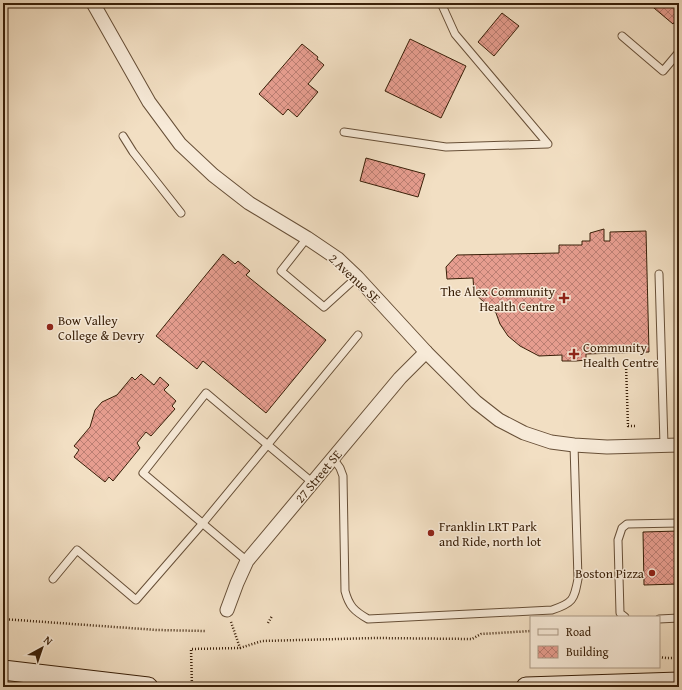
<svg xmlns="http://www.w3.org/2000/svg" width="682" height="690" font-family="'Gentium Book Plus',serif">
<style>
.building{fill:url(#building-cross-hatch);stroke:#391f08}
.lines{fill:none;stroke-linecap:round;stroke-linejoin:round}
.lane-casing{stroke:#674f37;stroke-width:9}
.street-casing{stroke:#674f37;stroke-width:15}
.secondary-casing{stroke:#391f08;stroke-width:21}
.path{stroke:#391f08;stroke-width:2.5;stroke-dasharray:1 2;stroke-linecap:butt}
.lane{stroke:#f7ead8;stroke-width:7}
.street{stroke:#f7ead8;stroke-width:13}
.secondary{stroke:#f7ead8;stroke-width:19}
.poi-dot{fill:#8f2418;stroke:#f7ead8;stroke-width:1.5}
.labels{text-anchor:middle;stroke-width:3;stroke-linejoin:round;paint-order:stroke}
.street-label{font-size:13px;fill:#391f08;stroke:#f7ead8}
.poi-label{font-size:13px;fill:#391f08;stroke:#f7ead8;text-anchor:start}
</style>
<defs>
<pattern id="building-cross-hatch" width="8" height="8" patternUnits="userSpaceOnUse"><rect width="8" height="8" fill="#e69d8f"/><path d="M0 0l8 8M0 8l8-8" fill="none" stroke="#bb7f73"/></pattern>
</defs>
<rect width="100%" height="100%" fill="#f2dfc3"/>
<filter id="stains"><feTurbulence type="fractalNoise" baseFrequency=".005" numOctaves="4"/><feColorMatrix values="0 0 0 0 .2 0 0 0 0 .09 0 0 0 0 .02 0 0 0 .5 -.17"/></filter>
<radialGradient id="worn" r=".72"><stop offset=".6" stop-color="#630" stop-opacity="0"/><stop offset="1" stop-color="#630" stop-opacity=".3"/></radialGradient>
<g class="building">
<polygon points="648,3 679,3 679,20 677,19 673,24"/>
<polygon points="502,13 519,26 494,56 478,42"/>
<polygon points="410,39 466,66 441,118 385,91"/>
<polygon points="302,44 318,57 317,59 324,65 308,84 318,92 297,117 288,109 283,115 259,94"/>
<polygon points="366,158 425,174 418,197 360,181"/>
<polygon points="604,229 604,241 610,241 610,232 646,231 649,352 586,354 586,360 576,361 562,361 562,355 539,356 520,346 508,336 500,324 496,313 474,293 473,278 447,279 446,267 457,255 559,253 559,245 582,245 582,241 590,241 590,233"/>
<polygon points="223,254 235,264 238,261 250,271 246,275 326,340 266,413 203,361 197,369 156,336"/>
<polygon points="141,374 154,385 160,377 169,385 164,390 176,401 172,406 175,409 151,436 146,432 137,443 140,448 113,481 109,477 105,482 74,457 79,450 74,446 90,427 95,410 102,402 117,395 132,377 135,380"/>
<polygon points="679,531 679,597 678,584 644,585 643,532"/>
</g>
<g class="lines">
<g class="lane-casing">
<g id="lane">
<polyline points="622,36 663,71 679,52"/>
<polyline points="344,132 446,147 548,144 455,34 441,3"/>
<polyline points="123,136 133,152 181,213"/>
<polyline points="307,238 281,271 324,307 357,277"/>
<polyline points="659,274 664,445"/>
<path d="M333,458L340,468L343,476L345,591C349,606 354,611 368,619L552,610C573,603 574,600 578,579L574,445"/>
<polyline points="247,561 143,473 206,393 313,483"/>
<polyline points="53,579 77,550 136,600 203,523 358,335"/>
<polyline points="625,617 620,613 618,540 622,528 627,524 679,523"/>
<polyline points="659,619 679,618"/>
</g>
</g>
<g class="street-casing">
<g id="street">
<polyline points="93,3 149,102 180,144 213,175 249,203 307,238 338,259 357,277 426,352 476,402 499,420 524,433 551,442 574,445 607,447 679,445"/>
<polyline points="227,610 237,583 247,561 400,378 426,352"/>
</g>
</g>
<g class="secondary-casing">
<g id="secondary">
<polyline points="3,670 148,687"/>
<polyline points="526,687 679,682"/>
</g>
</g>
<g class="path">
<polyline points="624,365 626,365 628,426 635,426"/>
<polyline points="3,619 157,630 206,631"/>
<polyline points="231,622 240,648"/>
<polyline points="268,623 272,616"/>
<polyline points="659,657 666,658 679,658"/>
<polyline points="192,687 191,649 240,648 262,641 376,638 472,639 481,634 531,631"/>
</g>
<use href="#lane" class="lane"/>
<use href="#street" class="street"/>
<use href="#secondary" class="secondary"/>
</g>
<g class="poi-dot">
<path d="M562 292h4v4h4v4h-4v4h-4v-4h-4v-4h4z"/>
<circle cx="50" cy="327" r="4"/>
<path d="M572 348h4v4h4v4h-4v4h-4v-4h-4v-4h4z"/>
<circle cx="431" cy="533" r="4"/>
<circle cx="652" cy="573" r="4"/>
</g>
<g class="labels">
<g class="street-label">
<text transform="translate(355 278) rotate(43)" y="5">2 Avenue SE</text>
<text transform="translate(318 476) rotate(-50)" y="5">27 Street SE</text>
</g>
<g class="poi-label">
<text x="555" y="296" text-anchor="end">The Alex Community<tspan x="555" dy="15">Health Centre</tspan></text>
<text x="58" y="325">Bow Valley<tspan x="58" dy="15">College &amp; Devry</tspan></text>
<text x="583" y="352">Community<tspan x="583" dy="15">Health Centre</tspan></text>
<text x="439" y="531">Franklin LRT Park<tspan x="439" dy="15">and Ride, north lot</tspan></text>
<text x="644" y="578" text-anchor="end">Boston Pizza</text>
</g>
</g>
<rect width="682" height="690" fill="none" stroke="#f2dfc3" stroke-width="16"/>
<rect x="4" y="4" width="674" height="682" fill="none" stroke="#391f08" stroke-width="2"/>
<rect x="8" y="8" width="666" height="674" fill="none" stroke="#391f08"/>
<rect x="530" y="616" width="130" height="52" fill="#f7ead8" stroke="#ab9985"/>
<rect x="538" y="629" width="20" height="6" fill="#f7ead8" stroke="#ab9985"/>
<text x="566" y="636" font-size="12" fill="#391f08">Road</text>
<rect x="538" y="646" width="20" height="12" fill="url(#building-cross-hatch)" stroke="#ab9985"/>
<text x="566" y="656" font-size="12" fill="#391f08">Building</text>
<g transform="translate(42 648) rotate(40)" stroke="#f7ead8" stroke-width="3" paint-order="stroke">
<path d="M0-3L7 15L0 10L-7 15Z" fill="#391f08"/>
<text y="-6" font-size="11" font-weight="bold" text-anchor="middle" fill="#391f08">N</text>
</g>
<rect width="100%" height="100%" filter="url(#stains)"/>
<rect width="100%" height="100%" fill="url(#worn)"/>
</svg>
